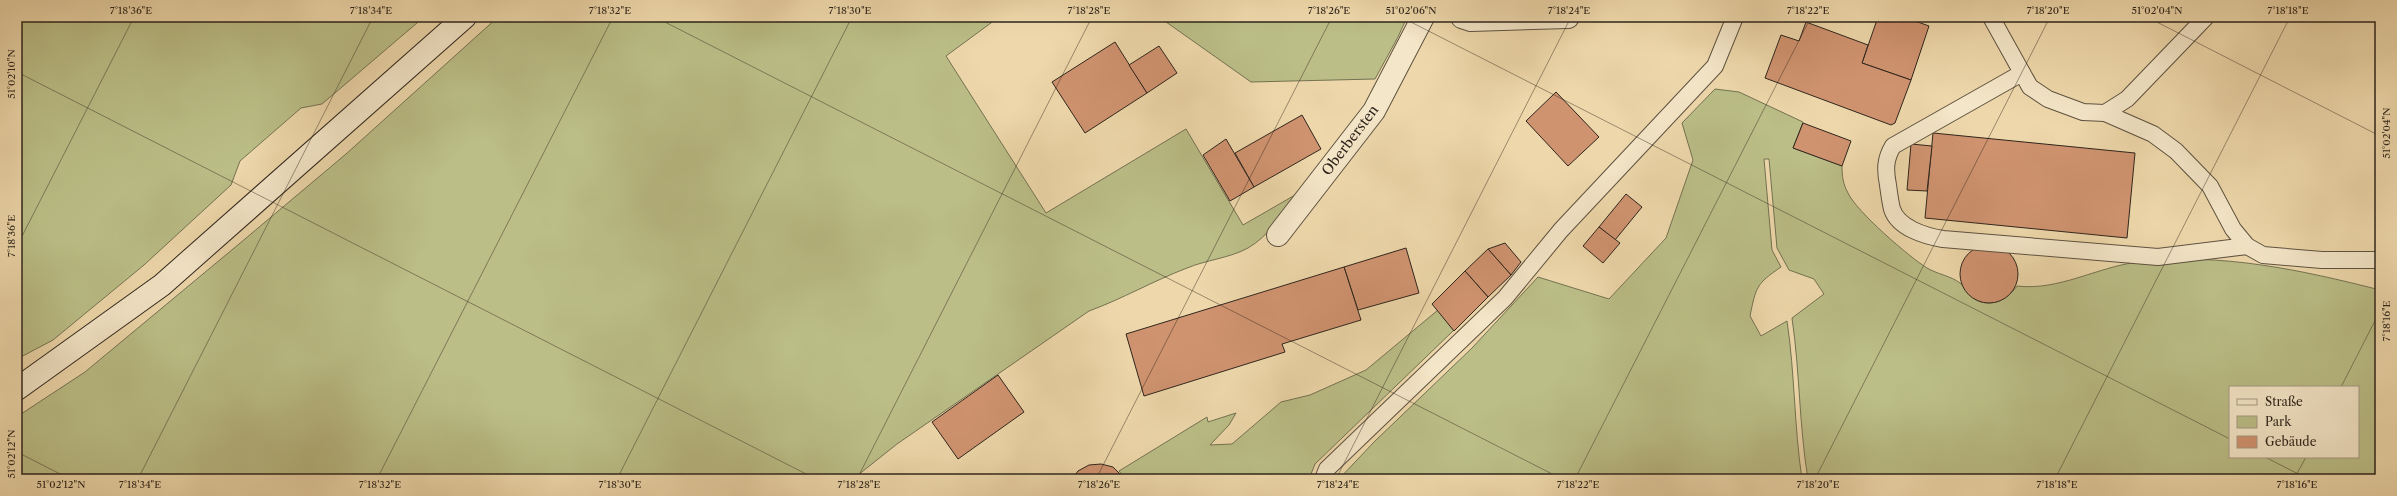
<svg xmlns="http://www.w3.org/2000/svg" width="2397" height="496" font-family="'Libre Caslon Text',serif">
<style>
.green{fill:#bbbe87;stroke:#747252;fill-rule:evenodd}
.building{fill:#d09370;stroke:#2e251d}
.lines{fill:none;stroke-linecap:round;stroke-linejoin:round}
.lane-casing{stroke:#5e5240;stroke-width:18}
.street-casing{stroke:#5e5240;stroke-width:24}
.secondary-casing{stroke:#2e251d;stroke-width:24}
.lane{stroke:#f4e6c8;stroke-width:16}
.street{stroke:#f4e6c8;stroke-width:22}
.secondary{stroke:#f4e6c8;stroke-width:22}
.ticks{fill:none;stroke:#2e251d;stroke-width:1;stroke-opacity:0.45}
.labels{text-anchor:middle;stroke-width:4;stroke-linejoin:round;paint-order:stroke}
.street-label{font-size:14px;fill:#2e251d;stroke:#f4e6c8}
.neatline{fill:none;stroke:#2e251d;stroke-width:1.5}
.ticks-label{font-size:10px;text-anchor:middle;fill:#2e251d}
</style>
<rect width="100%" height="100%" fill="#eed8ab"/>
<filter id="stains"><feTurbulence type="fractalNoise" baseFrequency=".005" numOctaves="4"/><feColorMatrix values="0 0 0 0 .2 0 0 0 0 .09 0 0 0 0 .02 0 0 0 .5 -.17"/></filter>
<radialGradient id="worn" r=".72"><stop offset=".6" stop-color="#630" stop-opacity="0"/><stop offset="1" stop-color="#630" stop-opacity=".3"/></radialGradient>
<g class="green">
<polygon points="17,17 424,17 322,104 301,108 240,161 231,185 144,265 53,340 17,359"/>
<path d="M498,17H999L946,56L1046,213L1186,129L1243,225L1295,195C1282,214 1269,236 1248,248C1230,258 1206,260 1187,268C1153,281 1122,299 1089,311L897,444L853,479H17V422L21,414L85,372L239,244L346,154Z"/>
<polygon points="1159,17 1407,17 1398,37 1375,79 1251,82"/>
<path d="M1715,89L1739,92L1803,122L1793,148L1842,166C1842,176 1843,184 1848,193C1856,211 1909,257 1927,268C1937,274 1951,276 1960,283C1970,291 1971,301 1986,303C1999,304 2010,296 2017,286C2059,291 2097,267 2138,262C2218,252 2302,270 2380,290V479H1808C1799,426 1800,372 1792,318L1824,294L1814,279L1789,270L1777,248L1769,159H1764L1772,250L1781,267C1756,284 1756,287 1750,316L1761,336L1787,321C1795,374 1794,426 1802,479H1339L1374,442L1472,348L1538,277L1609,299L1666,238L1693,160L1682,123ZM2230,387H2358V457H2230Z"/>
<polygon points="1438,310 1454,330 1315,464 1309,479 1126,479 1119,471 1207,417 1208,422 1236,413 1229,425 1210,445 1232,444 1281,402 1310,395 1366,370"/>
</g>
<g class="building">
<polygon points="1878,17 1904,17 1929,26 1911,80 1862,63"/>
<polygon points="1806,22 1868,45 1862,63 1911,80 1895,123 1891,125 1765,78 1781,35 1799,41"/>
<polygon points="1115,42 1147,93 1085,133 1052,82"/>
<polygon points="1159,46 1177,73 1147,93 1129,65"/>
<polygon points="1556,92 1599,137 1568,166 1526,121"/>
<polygon points="1302,115 1321,149 1254,187 1235,153"/>
<polygon points="1803,123 1851,141 1842,166 1793,148"/>
<polygon points="1933,133 2135,153 2127,238 1925,218"/>
<polygon points="1226,139 1254,187 1230,201 1203,155"/>
<polygon points="1911,144 1932,146 1927,191 1907,190"/>
<polygon points="1626,194 1642,207 1615,240 1599,227"/>
<polygon points="1599,227 1620,243 1603,263 1583,246"/>
<polygon points="1505,243 1521,262 1511,275 1488,249"/>
<circle cx="1989" cy="274" r="29"/>
<polygon points="1406,248 1419,293 1358,310 1344,267"/>
<polygon points="1488,249 1511,275 1488,297 1465,271"/>
<polygon points="1344,267 1361,320 1282,344 1285,352 1144,396 1126,334"/>
<polygon points="1465,271 1488,297 1454,331 1432,304"/>
<polygon points="998,375 1024,412 958,459 932,422"/>
<polygon points="1101,464 1113,467 1125,479 1072,479 1078,471 1089,465"/>
</g>
<g class="lines">
<g class="lane-casing">
<g id="lane">
<polyline points="1991,17 2030,87 2048,99 2083,112 2105,113 2127,99 2206,17"/>
<path d="M2022,73L1893,146C1885,159 1885,170 1888,185C1889,192 1890,201 1892,209C1898,228 1925,236 1943,239L2158,257L2247,246"/>
<polyline points="2105,113 2153,134 2176,151 2210,186 2233,229 2247,246 2263,255 2322,260 2380,260"/>
<polyline points="1323,479 1327,469 1505,298 1561,230 1715,66 1735,17"/>
</g>
</g>
<g class="street-casing">
<g id="street">
<polyline points="1462,17 1471,20 1568,17"/>
<polyline points="1278,235 1374,111 1423,17"/>
</g>
</g>
<g class="secondary-casing">
<polyline id="secondary" points="17,389 162,285 465,17"/>
</g>
<use href="#lane" class="lane"/>
<use href="#street" class="street"/>
<use href="#secondary" class="secondary"/>
</g>
<path class="ticks" d="M655,17L1562,479M1401,17L2230,439M2147,17L2380,136M17,72L816,479M17,246L134,17M2341,387L2380,311M17,452L70,479M2265,457L2308,479M138,479L373,17M377,479L613,17M617,479L852,17M857,479L1092,17M1096,479L1332,17M1336,479L1571,17M1575,479L1811,17M1815,479L2050,17M2055,479L2290,17M2294,479L2306,457"/>
<g class="labels">
<g class="street-label">
<text transform="translate(1350 140) rotate(-53)" y="5">Oberbersten</text>
</g>
</g>
<rect width="2397" height="496" fill="none" stroke="#eed8ab" stroke-width="44"/>
<rect x="2229" y="386" width="130" height="72" fill="#f4e6c8" stroke="#a59984"/>
<rect x="2237" y="399" width="20" height="6" fill="#f4e6c8" stroke="#a59984"/>
<text x="2265" y="406" font-size="12" fill="#2e251d">Straße</text>
<rect x="2237" y="416" width="20" height="12" fill="#bbbe87" stroke="#a59984"/>
<text x="2265" y="426" font-size="12" fill="#2e251d">Park</text>
<rect x="2237" y="436" width="20" height="12" fill="#d09370" stroke="#a59984"/>
<text x="2265" y="446" font-size="12" fill="#2e251d">Gebäude</text>
<rect x="22" y="22" width="2353" height="452" class="neatline"/>
<g class="ticks-label">
<text x="131" y="14">7°18'36"E</text>
<text x="371" y="14">7°18'34"E</text>
<text x="610" y="14">7°18'32"E</text>
<text x="850" y="14">7°18'30"E</text>
<text x="1089" y="14">7°18'28"E</text>
<text x="1329" y="14">7°18'26"E</text>
<text x="1411" y="14">51°02'06"N</text>
<text x="1569" y="14">7°18'24"E</text>
<text x="1808" y="14">7°18'22"E</text>
<text x="2048" y="14">7°18'20"E</text>
<text x="2157" y="14">51°02'04"N</text>
<text x="2288" y="14">7°18'18"E</text>
<text transform="translate(11 74) rotate(-90)" y="4">51°02'10"N</text>
<text transform="translate(2386 133) rotate(-90)" y="4">51°02'04"N</text>
<text transform="translate(11 236) rotate(-90)" y="4">7°18'36"E</text>
<text transform="translate(2386 321) rotate(-90)" y="4">7°18'16"E</text>
<text transform="translate(11 454) rotate(-90)" y="4">51°02'12"N</text>
<text x="61" y="488">51°02'12"N</text>
<text x="140" y="488">7°18'34"E</text>
<text x="380" y="488">7°18'32"E</text>
<text x="620" y="488">7°18'30"E</text>
<text x="859" y="488">7°18'28"E</text>
<text x="1099" y="488">7°18'26"E</text>
<text x="1338" y="488">7°18'24"E</text>
<text x="1578" y="488">7°18'22"E</text>
<text x="1818" y="488">7°18'20"E</text>
<text x="2057" y="488">7°18'18"E</text>
<text x="2297" y="488">7°18'16"E</text>
</g>
<rect width="100%" height="100%" filter="url(#stains)"/>
<rect width="100%" height="100%" fill="url(#worn)"/>
</svg>
